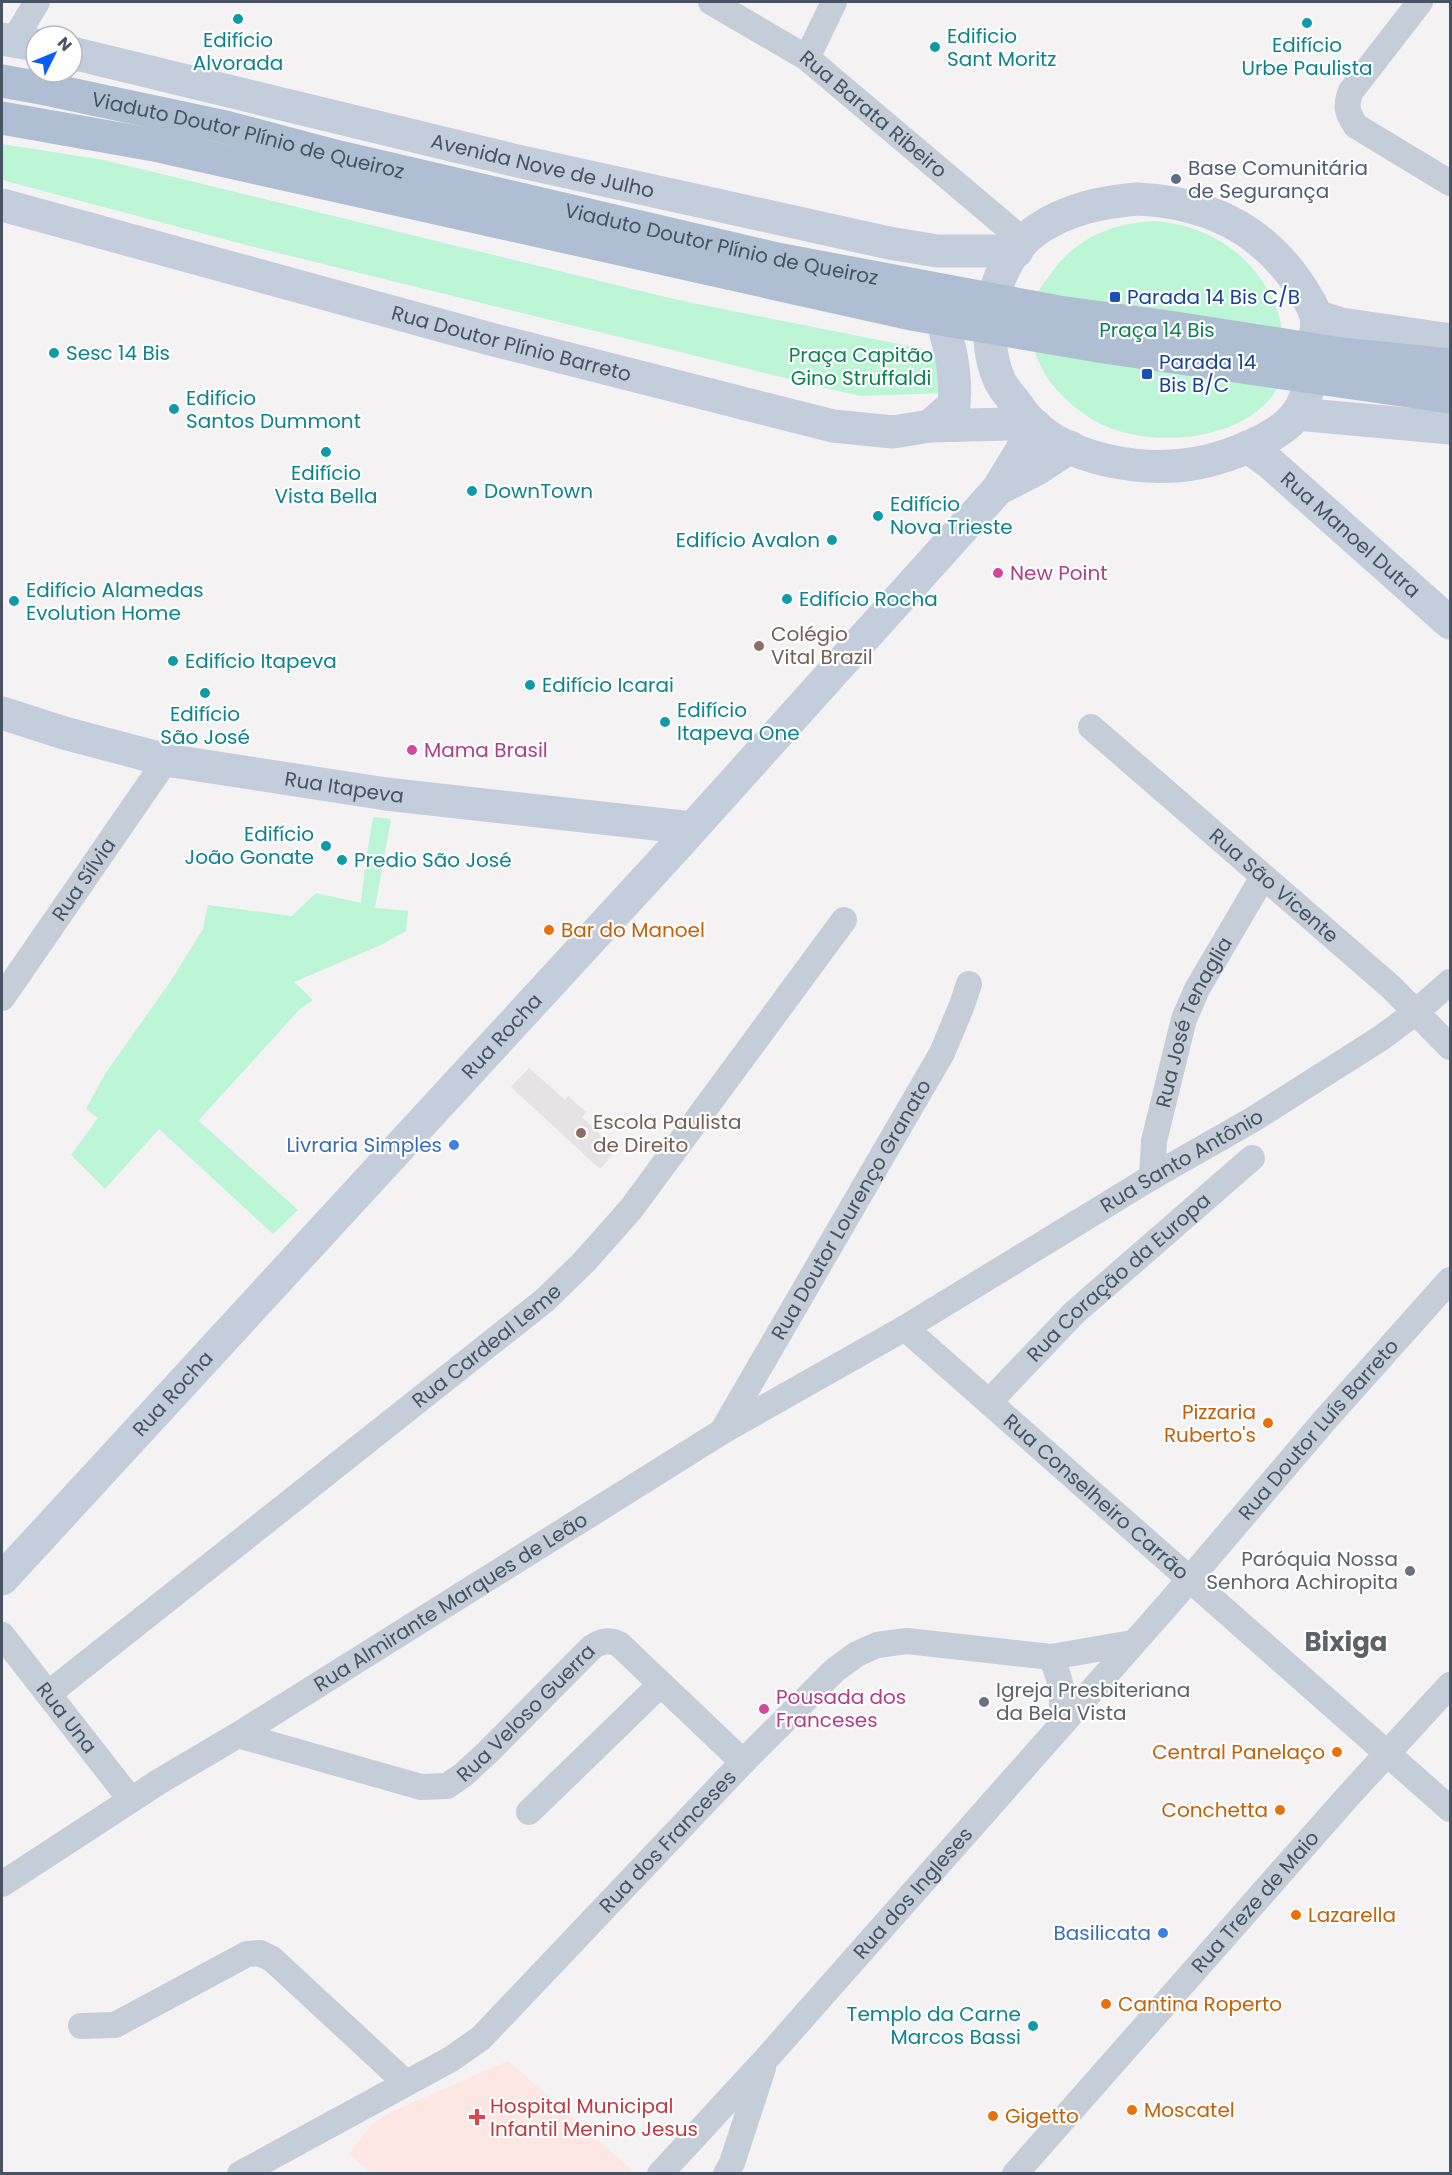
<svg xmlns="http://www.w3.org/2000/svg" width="1452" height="2175" font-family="Poppins,sans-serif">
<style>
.education{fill:#e5e3e4}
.medical{fill:#fee7e2}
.green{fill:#bdf5d7}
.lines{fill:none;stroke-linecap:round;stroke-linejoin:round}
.street{stroke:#c5cdd8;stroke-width:26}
.secondary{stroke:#c3cddc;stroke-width:33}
.primary-bridge{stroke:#afbed3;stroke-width:33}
.culture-dot{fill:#0f9aa8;stroke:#fff;stroke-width:2}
.service-dot{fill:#5c6f8a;stroke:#fff;stroke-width:2}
.transit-dot{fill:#1a4fb4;stroke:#fff;stroke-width:2}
.hotel-dot{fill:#d1479c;stroke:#fff;stroke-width:2}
.education-dot{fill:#8d6e63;stroke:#fff;stroke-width:2}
.food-dot{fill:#e8710a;stroke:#fff;stroke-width:2}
.shop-dot{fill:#3f7fe0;stroke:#fff;stroke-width:2}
.worship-dot{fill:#6b7280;stroke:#fff;stroke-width:2}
.health-dot{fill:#e0444e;stroke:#fff;stroke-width:2}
.labels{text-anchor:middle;stroke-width:4.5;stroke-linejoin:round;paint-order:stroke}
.culture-label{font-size:20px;fill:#0d838f;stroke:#fff;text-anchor:start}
.street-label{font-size:20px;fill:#475362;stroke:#fff}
.service-label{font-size:20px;fill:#4e5e75;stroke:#fff;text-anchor:start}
.transit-label{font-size:20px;fill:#164399;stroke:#fff;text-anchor:start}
.park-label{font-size:20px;fill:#0d8251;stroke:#fff}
.hotel-label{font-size:20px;fill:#b23c85;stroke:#fff;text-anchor:start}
.education-label{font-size:20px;fill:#785e54;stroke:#fff;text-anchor:start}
.food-label{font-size:20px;fill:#c56008;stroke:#fff;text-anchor:start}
.shop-label{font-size:20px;fill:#366cbe;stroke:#fff;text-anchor:end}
.worship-label{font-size:20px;fill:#5b616d;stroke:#fff;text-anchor:end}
.health-label{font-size:20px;fill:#be3a42;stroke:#fff;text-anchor:start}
.district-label{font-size:26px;font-weight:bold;fill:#5d6168;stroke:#fff}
</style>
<rect width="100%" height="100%" fill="#f4f2f2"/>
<polygon class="education" points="529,1068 565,1100 568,1096 586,1112 582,1117 617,1150 600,1169 511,1087"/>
<polygon class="medical" points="508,2061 635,2173 371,2173 349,2154 373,2123 393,2111"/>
<g class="green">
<polygon points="2,144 104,160 678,300 934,351 937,372 945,393 862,396 838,391 250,246 2,180"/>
<path d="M1154,221C1204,225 1244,248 1269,292C1280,312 1285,334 1283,357C1282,370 1282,381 1275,392C1244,439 1161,447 1113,429C1088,420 1064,401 1049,380C1036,361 1028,339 1033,316C1034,309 1035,300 1037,294C1040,287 1046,281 1050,275C1074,239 1112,223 1154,221Z"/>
<polygon points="373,817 391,819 375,908 408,911 406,931 381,945 294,982 313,1000 299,1010 199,1120 200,1122 298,1210 273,1234 159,1129 105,1189 71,1155 98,1118 86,1109 105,1074 170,982 203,929 208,905 292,916 316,893 361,903 366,860"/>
</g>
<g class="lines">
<g class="street">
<path id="s1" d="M711,2L807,58L1025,242"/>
<path d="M1420,2L1351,91C1345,106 1347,113 1356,126L1450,183"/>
<polyline points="14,40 37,2"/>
<polyline points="807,58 834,2"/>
<path id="s2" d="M1091,727L1391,987L1450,1047"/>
<path id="s3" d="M2,998L166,760"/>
<path id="s4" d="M1152,1177L1154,1141L1184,1019L1197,989L1263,877"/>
<path id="s5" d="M905,1328L1450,1809"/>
<path id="s6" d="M989,1402L1074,1313L1252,1158"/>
<path id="s7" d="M723,1430L942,1053L962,1005L969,984"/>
<path id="s8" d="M2,1635L131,1800"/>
<path d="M1051,1657C1063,1685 1064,1696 1060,1726"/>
<path id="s9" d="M48,1694L545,1300L584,1262L631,1209L844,920"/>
<path id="s10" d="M238,1735L421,1787L447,1786L463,1775L488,1752L591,1648C601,1641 608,1639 619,1644L743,1762"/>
<polyline points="529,1812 661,1684"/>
<path id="s11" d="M2,1884L160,1781L238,1735L723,1431L905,1328L1152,1177L1252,1120L1381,1038L1416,1012L1450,982"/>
<polyline points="81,2026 115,2025 247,1954 260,1953 272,1959 406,2083"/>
<path id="s12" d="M240,2174L451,2059L481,2038L743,1762L835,1670L857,1654L877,1645L907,1641L1051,1657L1132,1643"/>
<path id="s13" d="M660,2174L766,2059L1171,1601L1324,1421L1450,1280"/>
<polyline points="726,2174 732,2163 763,2068"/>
<path id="s14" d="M1015,2174L1350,1794L1450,1685"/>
</g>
<g class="secondary">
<polyline points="2,39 36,45"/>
<path id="s15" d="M72,53L513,160L889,243L937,251H1017"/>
<path d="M1137,199C1204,202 1259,226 1298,283C1304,292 1313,305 1316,316C1318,326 1314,347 1313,358C1312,376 1308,397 1298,412C1281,438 1228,457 1198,463C1145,473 1069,461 1030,421C1024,415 1020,408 1015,402C1009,395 1002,387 999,379C978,330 993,260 1038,229C1068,209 1102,202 1137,199Z"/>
<path id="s16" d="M2,205L494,340L833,426L893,432L930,426L1008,424L1029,420"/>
<polyline points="1316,316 1341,324 1450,340"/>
<polyline points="1297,414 1450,428"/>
<path d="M930,426L954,405C958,367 945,331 935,295"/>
<path id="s17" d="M1248,447L1270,463L1450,623"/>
<polyline points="998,489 1037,469 1070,447"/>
<path id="s18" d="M2,713L64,733L166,760L386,794L692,828"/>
<path id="s19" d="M2,1579L672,851L998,489L1036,426"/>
</g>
<g class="primary-bridge">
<path id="s20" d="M2,81L46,89L225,127L331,155L777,259L1059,312L1176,328L1341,354L1450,365"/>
<polyline points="2,118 154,145 911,314 1104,347 1450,397"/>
</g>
</g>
<g class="culture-dot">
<circle cx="238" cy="19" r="6"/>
<circle cx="1307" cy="23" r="6"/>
<circle cx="935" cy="47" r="6"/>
<circle cx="54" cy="353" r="6"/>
<circle cx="174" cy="409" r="6"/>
<circle cx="326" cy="452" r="6"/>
<circle cx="472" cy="491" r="6"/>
<circle cx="878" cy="516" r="6"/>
<circle cx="832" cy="540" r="6"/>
<circle cx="787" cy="599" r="6"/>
<circle cx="14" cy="601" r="6"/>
<circle cx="173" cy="661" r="6"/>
<circle cx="530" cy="685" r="6"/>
<circle cx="205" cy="693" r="6"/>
<circle cx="665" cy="722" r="6"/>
<circle cx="326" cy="846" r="6"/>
<circle cx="342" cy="860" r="6"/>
<circle cx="1033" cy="2026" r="6"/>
</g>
<circle class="service-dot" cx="1176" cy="179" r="6"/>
<g class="transit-dot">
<rect x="1109" y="291" width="12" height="12" rx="3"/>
<rect x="1141" y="368" width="12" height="12" rx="3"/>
</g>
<g class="hotel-dot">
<circle cx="998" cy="573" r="6"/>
<circle cx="412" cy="750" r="6"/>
<circle cx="764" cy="1709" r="6"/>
</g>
<g class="education-dot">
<circle cx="759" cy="646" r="6"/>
<circle cx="581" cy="1133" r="6"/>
</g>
<g class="food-dot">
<circle cx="549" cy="930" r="6"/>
<circle cx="1268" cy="1423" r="6"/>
<circle cx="1337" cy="1752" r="6"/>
<circle cx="1280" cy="1810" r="6"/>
<circle cx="1296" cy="1915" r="6"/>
<circle cx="1106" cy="2004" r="6"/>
<circle cx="1132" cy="2110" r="6"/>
<circle cx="993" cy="2116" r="6"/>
</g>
<g class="shop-dot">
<circle cx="454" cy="1145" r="6"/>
<circle cx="1163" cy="1933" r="6"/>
</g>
<g class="worship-dot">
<circle cx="1410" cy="1571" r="6"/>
<circle cx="984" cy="1702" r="6"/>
</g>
<path class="health-dot" d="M474 2108h6v6h6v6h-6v6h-6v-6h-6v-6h6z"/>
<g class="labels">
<g class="culture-label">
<text x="947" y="43">Edificio<tspan x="947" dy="23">Sant Moritz</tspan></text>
<text x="238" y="47" text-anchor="middle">Edifício<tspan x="238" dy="23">Alvorada</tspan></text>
<text x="1307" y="52" text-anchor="middle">Edifício<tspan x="1307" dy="23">Urbe Paulista</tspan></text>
<text x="66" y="360">Sesc 14 Bis</text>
<text x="186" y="405">Edifício<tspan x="186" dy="23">Santos Dummont</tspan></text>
<text x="326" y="480" text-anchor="middle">Edifício<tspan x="326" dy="23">Vista Bella</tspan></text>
<text x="484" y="498">DownTown</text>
<text x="890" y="511">Edifício<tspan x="890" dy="23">Nova Trieste</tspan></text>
<text x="820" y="547" text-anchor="end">Edifício Avalon</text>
<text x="26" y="597">Edifício Alamedas<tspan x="26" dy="23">Evolution Home</tspan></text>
<text x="799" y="606">Edifício Rocha</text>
<text x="185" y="668">Edifício Itapeva</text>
<text x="542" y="692">Edifício Icarai</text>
<text x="677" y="717">Edifício<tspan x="677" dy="23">Itapeva One</tspan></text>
<text x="205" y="721" text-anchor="middle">Edifício<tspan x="205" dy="23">São José</tspan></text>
<text x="314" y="841" text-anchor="end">Edifício<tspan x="314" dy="23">João Gonate</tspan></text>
<text x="354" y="867">Predio São José</text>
<text x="1021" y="2021" text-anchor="end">Templo da Carne<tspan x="1021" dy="23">Marcos Bassi</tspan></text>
</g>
<g class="street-label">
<text dy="7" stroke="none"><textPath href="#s1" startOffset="198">Rua Barata Ribeiro</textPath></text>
<text dy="7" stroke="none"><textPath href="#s20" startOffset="252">Viaduto Doutor Plínio de Queiroz</textPath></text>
<text dy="7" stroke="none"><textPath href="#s15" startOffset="484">Avenida Nove de Julho</textPath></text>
<text dy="7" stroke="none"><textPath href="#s20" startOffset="738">Viaduto Doutor Plínio de Queiroz</textPath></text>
<text dy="7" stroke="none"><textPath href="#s16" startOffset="528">Rua Doutor Plínio Barreto</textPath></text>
<text dy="7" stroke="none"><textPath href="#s17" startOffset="135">Rua Manoel Dutra</textPath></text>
<text dy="7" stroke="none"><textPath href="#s18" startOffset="351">Rua Itapeva</textPath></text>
<text dy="7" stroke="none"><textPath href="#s3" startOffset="144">Rua Sílvia</textPath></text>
<text dy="7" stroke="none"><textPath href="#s2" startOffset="242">Rua São Vicente</textPath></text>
<text dy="7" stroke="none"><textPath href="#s4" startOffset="162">Rua José Tenaglia</textPath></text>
<text dy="7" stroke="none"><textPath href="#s19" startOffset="738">Rua Rocha</textPath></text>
<text dy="7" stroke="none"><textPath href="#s11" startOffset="1384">Rua Santo Antônio</textPath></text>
<text dy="7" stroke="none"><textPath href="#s7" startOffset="255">Rua Doutor Lourenço Granato</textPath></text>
<text dy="7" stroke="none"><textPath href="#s6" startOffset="180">Rua Coração da Europa</textPath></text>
<text dy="7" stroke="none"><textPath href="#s9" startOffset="560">Rua Cardeal Leme</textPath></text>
<text dy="7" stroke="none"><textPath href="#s19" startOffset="252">Rua Rocha</textPath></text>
<text dy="7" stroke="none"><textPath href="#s13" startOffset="994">Rua Doutor Luís Barreto</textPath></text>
<text dy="7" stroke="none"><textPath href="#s5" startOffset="255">Rua Conselheiro Carrão</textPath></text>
<text dy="7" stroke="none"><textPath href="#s11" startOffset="530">Rua Almirante Marques de Leão</textPath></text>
<text dy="7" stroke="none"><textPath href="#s10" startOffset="324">Rua Veloso Guerra</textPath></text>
<text dy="7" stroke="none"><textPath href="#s8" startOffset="105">Rua Una</textPath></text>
<text dy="7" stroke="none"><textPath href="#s12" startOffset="548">Rua dos Franceses</textPath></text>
<text dy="7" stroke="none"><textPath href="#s13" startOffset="378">Rua dos Ingleses</textPath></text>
<text dy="7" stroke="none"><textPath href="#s14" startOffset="363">Rua Treze de Maio</textPath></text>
</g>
<g class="service-label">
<text x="1188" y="175">Base Comunitária<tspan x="1188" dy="23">de Segurança</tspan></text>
</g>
<g class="transit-label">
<text x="1127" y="304">Parada 14 Bis C/B</text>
<text x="1159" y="369">Parada 14<tspan x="1159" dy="23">Bis B/C</tspan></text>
</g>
<g class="park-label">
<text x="1157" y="337">Praça 14 Bis</text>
<text x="861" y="362">Praça Capitão<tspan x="861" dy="23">Gino Struffaldi</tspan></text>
</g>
<g class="hotel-label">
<text x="1010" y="580">New Point</text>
<text x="424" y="757">Mama Brasil</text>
<text x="776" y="1704">Pousada dos<tspan x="776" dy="23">Franceses</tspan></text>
</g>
<g class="education-label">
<text x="771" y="641">Colégio<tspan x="771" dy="23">Vital Brazil</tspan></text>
<text x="593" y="1129">Escola Paulista<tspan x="593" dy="23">de Direito</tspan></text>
</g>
<g class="food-label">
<text x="561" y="937">Bar do Manoel</text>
<text x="1256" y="1419" text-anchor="end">Pizzaria<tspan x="1256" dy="23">Ruberto's</tspan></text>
<text x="1325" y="1759" text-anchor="end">Central Panelaço</text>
<text x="1268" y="1817" text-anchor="end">Conchetta</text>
<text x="1308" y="1922">Lazarella</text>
<text x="1118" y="2011">Cantina Roperto</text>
<text x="1144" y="2117">Moscatel</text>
<text x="1005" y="2123">Gigetto</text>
</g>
<g class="shop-label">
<text x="442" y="1152">Livraria Simples</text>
<text x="1151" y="1940">Basilicata</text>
</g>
<g class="worship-label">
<text x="1398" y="1566">Paróquia Nossa<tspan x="1398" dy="23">Senhora Achiropita</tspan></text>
<text x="996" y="1697" text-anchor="start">Igreja Presbiteriana<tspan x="996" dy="23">da Bela Vista</tspan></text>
</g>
<g class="health-label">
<text x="490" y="2113">Hospital Municipal<tspan x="490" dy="23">Infantil Menino Jesus</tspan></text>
</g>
<g class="district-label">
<text x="1346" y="1651">Bixiga</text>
</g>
</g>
<rect width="1452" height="2175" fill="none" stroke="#475362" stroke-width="6"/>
<g transform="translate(54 54) rotate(47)"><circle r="28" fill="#ffffff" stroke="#b5bac0" stroke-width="1.5"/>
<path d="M0-4.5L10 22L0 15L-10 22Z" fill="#065efa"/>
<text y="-9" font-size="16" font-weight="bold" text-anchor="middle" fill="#475362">N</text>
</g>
</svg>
